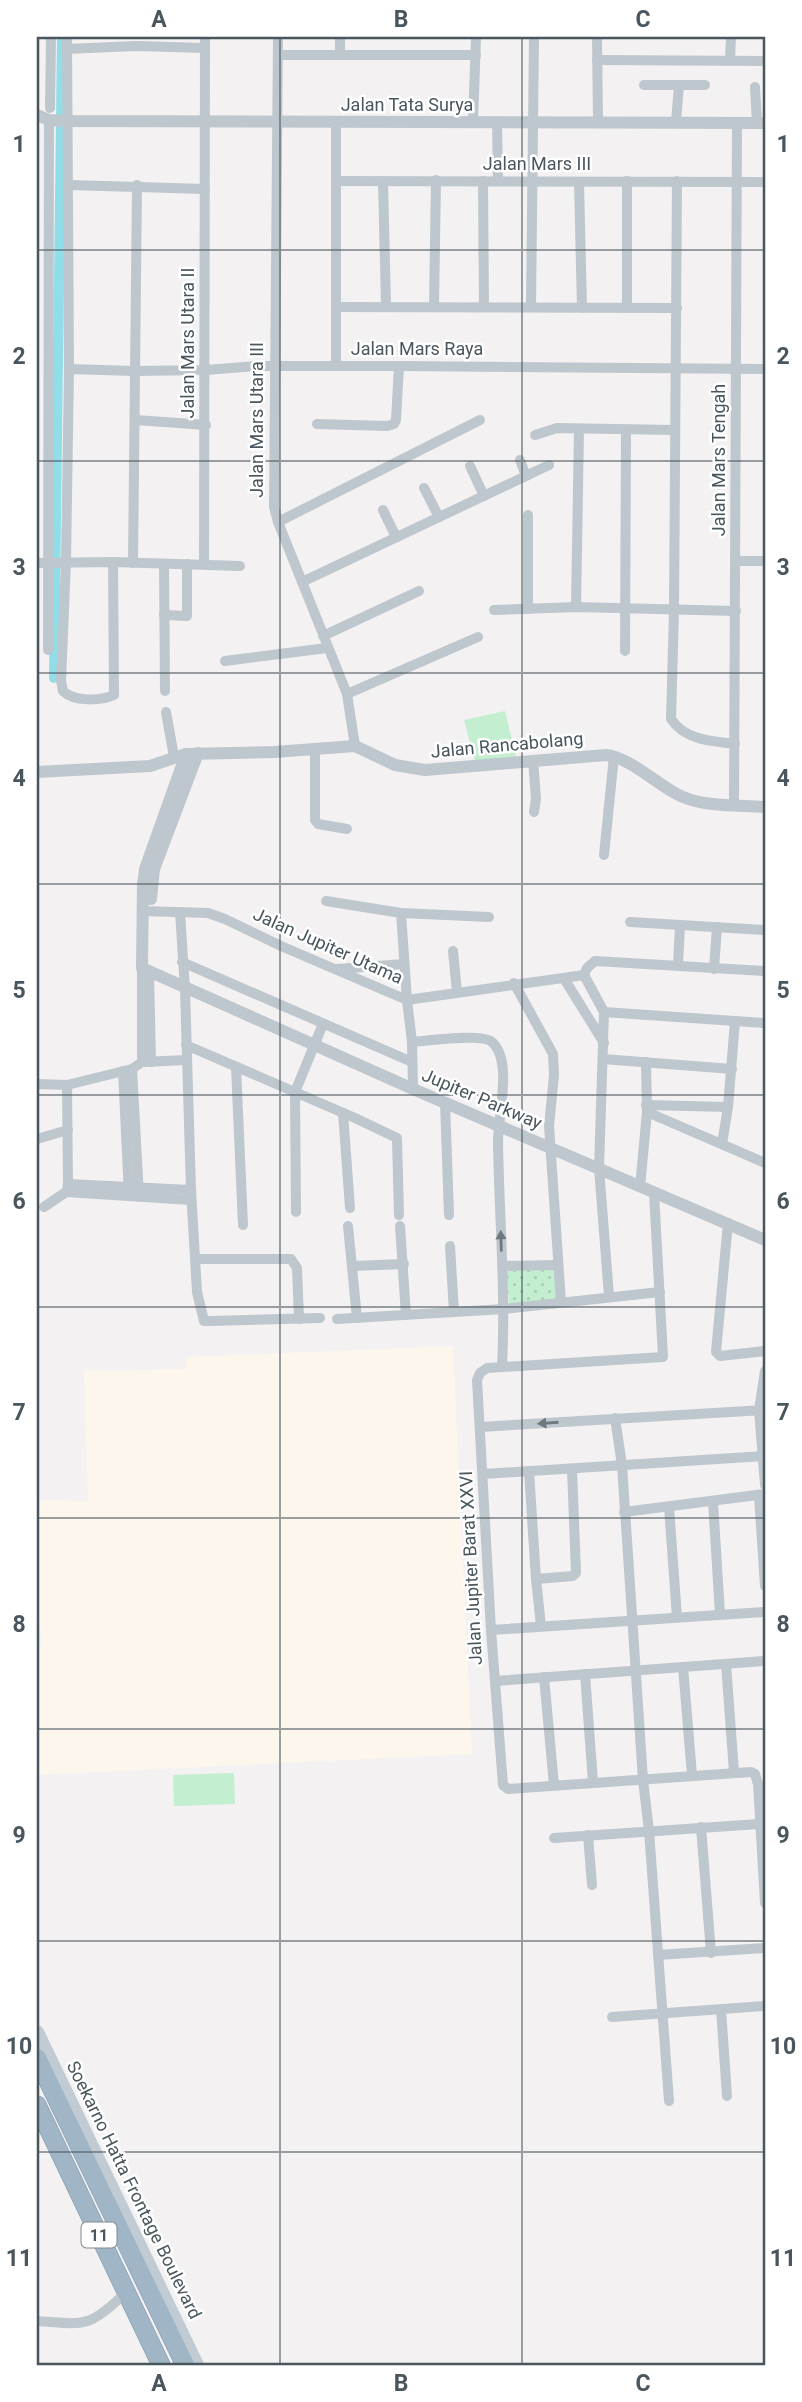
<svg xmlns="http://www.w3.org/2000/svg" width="802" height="2402" font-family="Roboto,sans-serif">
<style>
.commercial{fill:#fcf6ed}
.park{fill:url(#park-dots)}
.pitch{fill:#c3eecf}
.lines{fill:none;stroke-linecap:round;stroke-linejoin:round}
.canal{stroke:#92dee8;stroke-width:10}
.trunk-casing{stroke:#7793a9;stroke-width:19}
.minor{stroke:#bec7cd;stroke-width:10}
.tertiary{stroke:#bec7cd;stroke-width:12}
.secondary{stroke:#c0cbd4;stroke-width:14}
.trunk{stroke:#a0b6c6;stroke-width:18}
.oneway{fill:#6d787f}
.grid{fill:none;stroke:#4a565e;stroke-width:2;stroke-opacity:0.55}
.labels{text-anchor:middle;stroke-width:5;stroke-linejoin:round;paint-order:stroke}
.shield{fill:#fff;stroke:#80898e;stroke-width:2}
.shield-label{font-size:16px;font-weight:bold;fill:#4a565e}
.street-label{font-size:18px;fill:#4a565e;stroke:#fff}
.neatline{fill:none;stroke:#4a565e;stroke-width:2.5}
.grid-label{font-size:23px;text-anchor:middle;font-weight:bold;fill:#4a565e}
</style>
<defs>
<pattern id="park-dots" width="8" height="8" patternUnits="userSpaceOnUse" patternTransform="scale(1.75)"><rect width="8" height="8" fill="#c3eecf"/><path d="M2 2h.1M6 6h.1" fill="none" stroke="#a9ceb4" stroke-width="1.8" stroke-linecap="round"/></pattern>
</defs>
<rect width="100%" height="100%" fill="#f3f1f2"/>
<polygon class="commercial" points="453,1346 472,1754 37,1775 37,1645 41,1645 37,1566 37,1500 88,1501 84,1371 185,1369 187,1357"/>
<polygon class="park" points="555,1268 558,1299 509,1305 507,1271"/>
<g class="pitch">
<polygon points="505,711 516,756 475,762 464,720"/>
<polygon points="234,1773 235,1804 174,1806 173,1775"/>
</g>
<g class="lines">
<polyline class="canal" points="54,678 62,40"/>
<g class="trunk-casing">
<g id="trunk">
<polyline points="37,2058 185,2365"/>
<polyline points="37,2105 161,2365"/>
</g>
</g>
<g class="minor">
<path d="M67,37L69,369L66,562L61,681L63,691C74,702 100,701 114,695L113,562"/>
<polyline points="278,37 274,507 278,522 347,694 355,746"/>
<polyline points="597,37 598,122"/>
<polyline points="66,49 136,46 205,48"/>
<polyline points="278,55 476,55"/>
<polyline points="340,55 340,37"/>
<polyline points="597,60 765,61"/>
<polyline points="730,60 731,37"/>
<polyline points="644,85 679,85"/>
<polyline points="755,87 757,123"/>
<polyline points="50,108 51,37"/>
<polyline points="336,122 336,366"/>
<polyline points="473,122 476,37"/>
<polyline points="497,122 498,181"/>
<polyline points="676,122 679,85 705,85"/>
<polyline points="337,181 765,182"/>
<polyline points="383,181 386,306"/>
<polyline points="483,181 484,307"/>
<path d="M677,181L674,610L671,719C686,741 712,741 735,744"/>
<polyline points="579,182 582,308"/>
<polyline points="69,185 205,189"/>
<polyline points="434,306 436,180"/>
<polyline points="337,307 677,308"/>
<polyline points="531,307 534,37"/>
<polyline points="627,308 627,181"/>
<polyline points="69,369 135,371 206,370 257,366 399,366 765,369"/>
<polyline points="136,420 206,425"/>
<polyline points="317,424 387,426 394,424 396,420 399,366"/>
<polyline points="535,435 557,428 674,430"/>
<polyline points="520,460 526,476"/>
<polyline points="470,466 484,496"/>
<polyline points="424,488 439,517"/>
<polyline points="383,510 396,537"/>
<polyline points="528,515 528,609"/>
<polyline points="278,522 480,420"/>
<polyline points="736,561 765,561"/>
<polyline points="37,563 113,562 240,566"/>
<polyline points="133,563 137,185"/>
<polyline points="164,564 165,691"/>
<polyline points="204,564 205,37"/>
<polyline points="302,582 549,465"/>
<polyline points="576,607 579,429"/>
<polyline points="494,610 576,607 736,611"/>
<polyline points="164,615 187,616 187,564"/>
<polyline points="323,636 419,591"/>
<polyline points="48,650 49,120"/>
<polyline points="625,651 626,430"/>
<polyline points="225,661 327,648"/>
<polyline points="347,694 478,637"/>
<polyline points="166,712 174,757"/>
<polyline points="315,750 315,820 318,824 347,829"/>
<polyline points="533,760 536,799 534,812"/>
<polyline points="734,805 737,123"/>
<polyline points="604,855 614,756"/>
<polyline points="326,901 401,913 489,917"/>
<polyline points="142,911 208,913 225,919 281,946 407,1000 584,975"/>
<polyline points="180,912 185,989 191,1190 197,1292 204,1321 210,1321 320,1318"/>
<polyline points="401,913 407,1000 412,1042 413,1089"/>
<polyline points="630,922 765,930"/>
<polyline points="453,951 457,992"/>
<polyline points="182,962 412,1062"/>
<polyline points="678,965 680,925"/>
<polyline points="142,968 142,1062"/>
<polyline points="337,969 404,964"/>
<polyline points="714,969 717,927"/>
<polyline points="149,972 151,1062"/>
<polyline points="584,975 604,1012 599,1168 609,1296"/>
<polyline points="584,975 587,968 595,961 765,971"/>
<polyline points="565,980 604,1043"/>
<polyline points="514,983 553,1054 554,1075 549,1126 561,1302"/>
<polyline points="604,1012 765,1023"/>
<path d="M412,1042C427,1041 482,1033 492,1042C513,1061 498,1114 498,1141C499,1216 506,1291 502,1366"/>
<polyline points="186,1045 355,1118 397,1138 399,1215"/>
<polyline points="603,1059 732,1069"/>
<polyline points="236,1067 243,1225"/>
<polyline points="132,1069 139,1196"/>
<polyline points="123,1071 129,1195"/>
<polyline points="37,1084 67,1085 132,1069 142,1062 186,1060"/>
<polyline points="445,1102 449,1215"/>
<polyline points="646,1105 728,1107"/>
<polyline points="647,1112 765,1163"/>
<polyline points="343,1113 350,1208"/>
<polyline points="37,1139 68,1130"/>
<polyline points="722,1144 728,1107 735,1021"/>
<polyline points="68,1184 191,1190"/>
<polyline points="640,1187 647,1112 646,1062"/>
<polyline points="67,1190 68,1184 67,1085"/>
<polyline points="654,1193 663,1357 487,1368 480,1373 477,1380 491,1630 503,1785 508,1789 751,1772 755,1774 758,1784 765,1903"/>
<polyline points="44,1207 66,1192 191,1200"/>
<polyline points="296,1212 295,1092 323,1024"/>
<polyline points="728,1223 716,1352 720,1356 765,1351"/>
<polyline points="348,1226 357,1318"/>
<polyline points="400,1226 406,1315"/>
<polyline points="450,1246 454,1312"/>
<polyline points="196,1259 291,1259 297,1268 299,1319"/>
<polyline points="353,1266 404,1264"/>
<polyline points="502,1266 557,1265"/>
<polyline points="337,1319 504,1309 660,1292"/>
<polyline points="765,1371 759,1410 765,1485"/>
<polyline points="615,1418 622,1465 643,1780 649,1831 669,2101"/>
<polyline points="480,1427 765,1410"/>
<polyline points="529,1471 536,1579 573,1576 576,1573 572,1469"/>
<polyline points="483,1474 765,1456"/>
<polyline points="759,1496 765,1586"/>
<polyline points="713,1502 720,1614"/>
<polyline points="669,1507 677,1617"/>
<polyline points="624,1512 765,1494"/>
<polyline points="536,1579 541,1626"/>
<polyline points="491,1630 765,1612"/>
<polyline points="726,1664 734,1772"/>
<polyline points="683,1667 692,1775"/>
<polyline points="585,1674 593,1782"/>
<polyline points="544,1677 554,1785"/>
<polyline points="495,1681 765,1661"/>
<polyline points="701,1827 711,1953"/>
<polyline points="588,1835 592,1885"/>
<polyline points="554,1838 759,1824"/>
<polyline points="658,1955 765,1948"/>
<polyline points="721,2009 727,2096"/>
<polyline points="612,2017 765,2006"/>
<path d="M37,2321C81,2324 88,2329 121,2297"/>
</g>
<g class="tertiary">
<polyline points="37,115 49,120 67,121 765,123"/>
<polyline points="186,754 145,869 143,885 142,968 413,1089 765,1240"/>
<path d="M37,772L150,766L186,754L274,752L355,746L395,765L425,770L606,755C632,758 659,787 683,797C707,807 739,805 765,807"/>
<polyline points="151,899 154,869 198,753"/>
</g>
<polyline class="secondary" points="37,2032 197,2365"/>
<use href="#trunk" class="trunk"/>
</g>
<defs><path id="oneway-solid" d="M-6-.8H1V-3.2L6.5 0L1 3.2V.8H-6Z" transform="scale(1.75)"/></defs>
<g class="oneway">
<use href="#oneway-solid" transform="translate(501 1241) rotate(-92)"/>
<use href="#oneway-solid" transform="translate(548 1423) rotate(176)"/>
</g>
<path class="grid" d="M280,37V2365M522,37V2365M37,250H765M37,461H765M37,673H765M37,884H765M37,1095H765M37,1307H765M37,1518H765M37,1729H765M37,1941H765M37,2152H765"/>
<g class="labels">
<rect class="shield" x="81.5" y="2222.5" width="35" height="25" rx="5"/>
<g class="shield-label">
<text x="99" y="2241">11</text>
</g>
<g class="street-label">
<text x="407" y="111">Jalan Tata Surya</text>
<text x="537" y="170">Jalan Mars III</text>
<text transform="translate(188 343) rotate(-90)" y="6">Jalan Mars Utara II</text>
<text x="417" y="355">Jalan Mars Raya</text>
<text transform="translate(257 420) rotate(-90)" y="6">Jalan Mars Utara III</text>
<text transform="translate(719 460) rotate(-90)" y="6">Jalan Mars Tengah</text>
<text transform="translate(507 745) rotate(-5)" y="6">Jalan Rancabolang</text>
<text transform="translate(328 946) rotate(24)" y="6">Jalan Jupiter Utama</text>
<text transform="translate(482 1099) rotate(23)" y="6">Jupiter Parkway</text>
<text transform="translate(471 1568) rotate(-93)" y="6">Jalan Jupiter Barat XXVI</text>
<text transform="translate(134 2190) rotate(64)" y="6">Soekarno Hatta Frontage Boulevard</text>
</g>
</g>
<rect width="802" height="2402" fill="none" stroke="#ffffff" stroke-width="77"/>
<rect x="38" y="38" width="726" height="2326" class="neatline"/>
<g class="grid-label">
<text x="159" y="27">A</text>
<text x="401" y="27">B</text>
<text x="643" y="27">C</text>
<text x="19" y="152">1</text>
<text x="783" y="152">1</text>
<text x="19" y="364">2</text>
<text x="783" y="364">2</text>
<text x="19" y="575">3</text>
<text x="783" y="575">3</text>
<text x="19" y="786">4</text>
<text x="783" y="786">4</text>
<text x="19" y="998">5</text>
<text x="783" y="998">5</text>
<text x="19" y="1209">6</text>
<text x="783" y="1209">6</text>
<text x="19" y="1420">7</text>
<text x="783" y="1420">7</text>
<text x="19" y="1632">8</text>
<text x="783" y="1632">8</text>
<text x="19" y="1843">9</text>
<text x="783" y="1843">9</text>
<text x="19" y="2054">10</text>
<text x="783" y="2054">10</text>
<text x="19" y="2266">11</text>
<text x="783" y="2266">11</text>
<text x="159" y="2391">A</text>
<text x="401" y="2391">B</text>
<text x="643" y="2391">C</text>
</g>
</svg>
